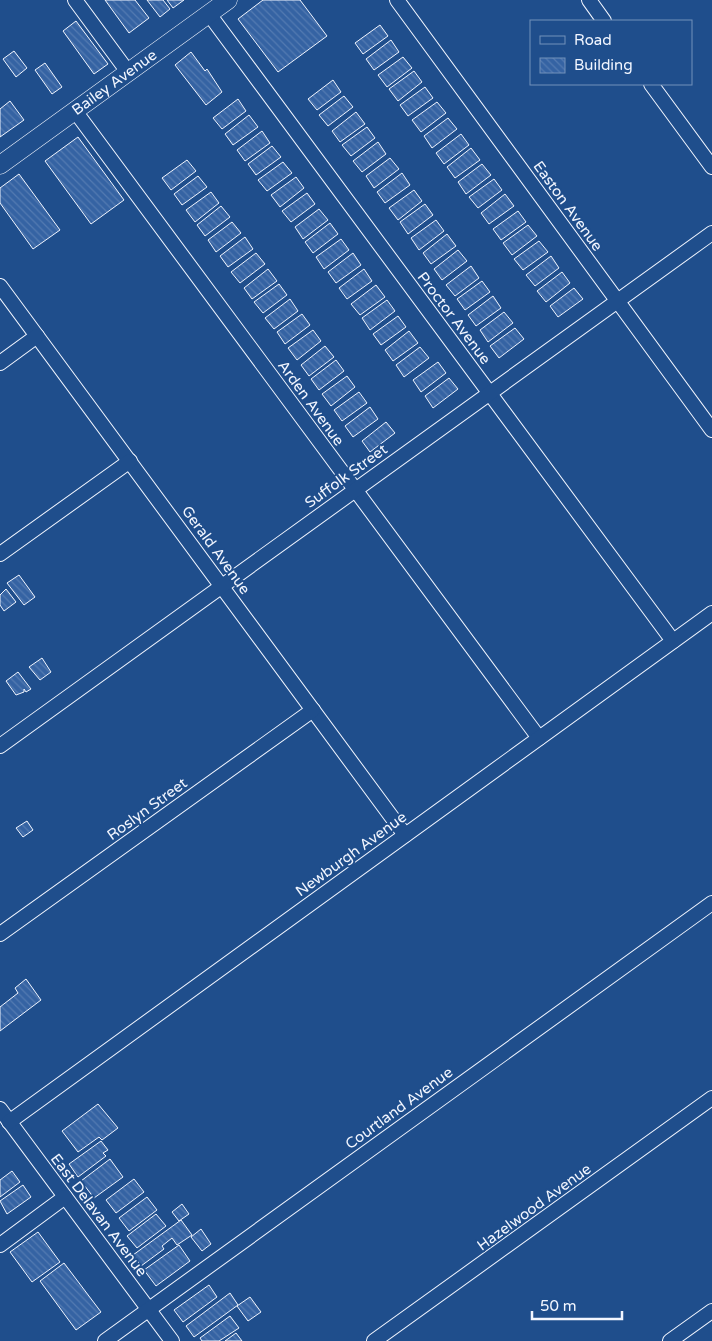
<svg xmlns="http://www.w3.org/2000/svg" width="712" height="1341" font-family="'Varela Round',sans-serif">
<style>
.building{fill:url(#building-back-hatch);stroke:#f2f6ff}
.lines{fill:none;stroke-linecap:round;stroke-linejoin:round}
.minor-casing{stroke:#f2f6ff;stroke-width:16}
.major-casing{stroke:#f2f6ff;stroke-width:19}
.minor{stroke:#1f4e8c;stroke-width:14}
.major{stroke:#1f4e8c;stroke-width:18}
.labels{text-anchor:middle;stroke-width:4;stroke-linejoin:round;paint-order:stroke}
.street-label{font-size:15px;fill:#f2f6ff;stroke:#1f4e8c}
</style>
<defs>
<pattern id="building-back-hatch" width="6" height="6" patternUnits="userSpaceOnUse" patternTransform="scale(1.25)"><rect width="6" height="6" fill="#3563a3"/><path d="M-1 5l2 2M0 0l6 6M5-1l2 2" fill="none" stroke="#537ab1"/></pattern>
</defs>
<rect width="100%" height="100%" fill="#1f4e8c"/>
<g class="building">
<polygon points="105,0 135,0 149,18 129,33"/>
<polygon points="147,0 163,0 170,9 160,17"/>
<polygon points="167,0 184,0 173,8"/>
<polygon points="263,0 300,0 327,36 278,72 238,19"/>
<polygon points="76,21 108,64 94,74 63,31"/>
<polygon points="380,25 388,36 363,54 355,43"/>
<polygon points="391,40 399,52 374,70 366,59"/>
<polygon points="14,51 27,68 16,77 3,59"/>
<polygon points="191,52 205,71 207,69 222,92 206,105 175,65"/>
<polygon points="403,57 412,68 387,87 378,75"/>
<polygon points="45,63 62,87 52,94 35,70"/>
<polygon points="414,71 422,82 398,101 389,89"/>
<polygon points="333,80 341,92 317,110 308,99"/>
<polygon points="425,87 433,98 408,116 400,105"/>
<polygon points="344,96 353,107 328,126 319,115"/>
<polygon points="238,99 246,111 222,129 213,118"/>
<polygon points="10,101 24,120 0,137 0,109"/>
<polygon points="437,102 446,113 421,132 412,120"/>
<polygon points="356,112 365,124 340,142 332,131"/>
<polygon points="249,115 258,127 233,145 225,134"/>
<polygon points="448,118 457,129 432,148 424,136"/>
<polygon points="367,127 375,138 351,156 342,145"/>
<polygon points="262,131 270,143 245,161 237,150"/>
<polygon points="461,134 469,145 444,164 436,153"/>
<polygon points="78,137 124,200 91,224 45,161"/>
<polygon points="378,142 386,154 362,172 353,161"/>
<polygon points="272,146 281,157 256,175 248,164"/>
<polygon points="471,148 480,160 455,178 447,167"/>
<polygon points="390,158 399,169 374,188 366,176"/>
<polygon points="187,160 196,171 171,190 162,178"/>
<polygon points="283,162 292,173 267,191 258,180"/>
<polygon points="482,164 491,175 466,194 458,182"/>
<polygon points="402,173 410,185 385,203 377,192"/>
<polygon points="19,174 60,230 33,249 0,203 0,188"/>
<polygon points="198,176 207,187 182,205 174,194"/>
<polygon points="296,177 304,188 280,207 271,195"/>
<polygon points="494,179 502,190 478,208 469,197"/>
<polygon points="414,190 422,201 398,220 389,208"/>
<polygon points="211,192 219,203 195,222 186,210"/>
<polygon points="307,193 315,204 291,222 282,211"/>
<polygon points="505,194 514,206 489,224 481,213"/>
<polygon points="425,204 433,215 408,234 400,222"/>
<polygon points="221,206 230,217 205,236 197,225"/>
<polygon points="319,209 328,220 303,239 295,227"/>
<polygon points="518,211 526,222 501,240 493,229"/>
<polygon points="436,220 444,231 419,250 411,238"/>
<polygon points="232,222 241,233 216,252 208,240"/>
<polygon points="330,223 338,234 313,253 305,242"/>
<polygon points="528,225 537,236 512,255 503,243"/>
<polygon points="447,234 456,246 431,264 423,253"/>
<polygon points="245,237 253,249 228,267 220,256"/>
<polygon points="341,239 349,250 324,269 316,257"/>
<polygon points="539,241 548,252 523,270 514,259"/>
<polygon points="458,250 467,261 442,280 434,269"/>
<polygon points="256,253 265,264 240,283 231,272"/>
<polygon points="353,253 361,265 336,283 328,272"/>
<polygon points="551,256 559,268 535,286 526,275"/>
<polygon points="471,266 479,278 455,296 446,285"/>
<polygon points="268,269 277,281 252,299 244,288"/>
<polygon points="364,269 372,281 347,299 339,288"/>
<polygon points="562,272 570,283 546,302 537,291"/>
<polygon points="482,281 490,292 465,310 457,299"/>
<polygon points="279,284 287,295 263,313 254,302"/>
<polygon points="376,285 385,297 360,315 351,304"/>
<polygon points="574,288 583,299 558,317 550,306"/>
<polygon points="493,296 501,308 476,326 468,315"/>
<polygon points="290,299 298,311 274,329 265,318"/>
<polygon points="387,300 395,311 370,330 362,318"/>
<polygon points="504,312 513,323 488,342 480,330"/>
<polygon points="302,314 310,325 285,344 277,332"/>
<polygon points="398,316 406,327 381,345 373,334"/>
<polygon points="515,328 524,339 499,358 490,346"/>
<polygon points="313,330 321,341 297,360 288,348"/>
<polygon points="409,331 418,343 393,361 385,350"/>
<polygon points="325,346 334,357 309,376 301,365"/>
<polygon points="420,347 429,358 404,377 396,365"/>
<polygon points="336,360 344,371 319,390 311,379"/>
<polygon points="438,362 446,373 421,392 413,380"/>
<polygon points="347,376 355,387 331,406 322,394"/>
<polygon points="449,378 458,389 433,408 425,396"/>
<polygon points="359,392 367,403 342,421 334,410"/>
<polygon points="370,407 378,419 353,437 345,426"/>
<polygon points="386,422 395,433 370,452 362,441"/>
<polygon points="19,575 35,597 24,605 7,583"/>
<polygon points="6,589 16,602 4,611 0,605 0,595"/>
<polygon points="42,658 51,672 40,680 29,667"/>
<polygon points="18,672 31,689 26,692 24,689 24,692 16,695 6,681"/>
<polygon points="27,821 33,830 23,837 16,828"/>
<polygon points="26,979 41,1000 0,1031 0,1007 18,993 15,988"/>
<polygon points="98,1104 118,1128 102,1140 99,1137 78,1152 62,1131"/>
<polygon points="101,1141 108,1150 103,1153 106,1156 78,1177 69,1164"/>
<polygon points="110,1159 123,1177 94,1198 81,1181"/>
<polygon points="12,1171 20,1182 0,1197 0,1180"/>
<polygon points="134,1179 144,1192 116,1213 106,1200"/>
<polygon points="23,1185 31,1197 7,1214 0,1201"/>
<polygon points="147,1197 157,1210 129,1231 119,1218"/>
<polygon points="182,1204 189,1214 179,1221 172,1212"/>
<polygon points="156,1214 166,1226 137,1248 127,1236"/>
<polygon points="181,1220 192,1235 177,1245 172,1238 162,1246 164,1249 141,1266 133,1255"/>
<polygon points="201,1229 211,1244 202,1251 191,1237"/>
<polygon points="38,1232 60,1262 32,1282 10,1252"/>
<polygon points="179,1245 190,1261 156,1286 144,1270"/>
<polygon points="64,1263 101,1312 76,1330 40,1281"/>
<polygon points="209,1285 217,1297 183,1322 174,1310"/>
<polygon points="230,1293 238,1305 194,1337 186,1326"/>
<polygon points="250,1297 261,1312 248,1321 237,1306"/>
<polygon points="230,1316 239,1328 219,1341 202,1341 200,1338"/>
<polygon points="236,1333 242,1341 225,1341"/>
</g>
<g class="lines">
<g class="minor-casing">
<g id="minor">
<polyline points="75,0 128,72"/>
<polyline points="397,0 712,430"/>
<polyline points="589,0 604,21"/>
<polyline points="209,14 673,641"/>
<polyline points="651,84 712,167"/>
<polyline points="75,111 539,738"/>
<polyline points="0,286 405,835"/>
<polyline points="0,363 37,336"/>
<polyline points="0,554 130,461"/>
<polyline points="0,746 712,233"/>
<polyline points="0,934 313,710"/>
<polyline points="0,1109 172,1341"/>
<polyline points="9,1122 712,613"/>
<polyline points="0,1245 65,1197"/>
<polyline points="105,1341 712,903"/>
<polyline points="374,1341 712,1098"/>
<polyline points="670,1341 712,1311"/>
</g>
</g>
<g class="major-casing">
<g id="major">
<path id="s1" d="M0,165L228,0"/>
</g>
</g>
<use href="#minor" class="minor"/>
<use href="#major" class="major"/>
</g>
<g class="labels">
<g class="street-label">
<text dy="5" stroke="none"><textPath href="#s1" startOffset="141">Bailey Avenue</textPath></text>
<text transform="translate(568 206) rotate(54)" y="5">Easton Avenue</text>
<text transform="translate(454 318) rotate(53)" y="5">Proctor Avenue</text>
<text transform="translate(311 403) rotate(54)" y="5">Arden Avenue</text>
<text transform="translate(346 476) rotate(-36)" y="5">Suffolk Street</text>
<text transform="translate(216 550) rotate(54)" y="5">Gerald Avenue</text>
<text transform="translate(147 809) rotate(-36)" y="5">Roslyn Street</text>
<text transform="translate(351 854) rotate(-36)" y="5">Newburgh Avenue</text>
<text transform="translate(399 1108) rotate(-36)" y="5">Courtland Avenue</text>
<text transform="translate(534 1207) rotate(-36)" y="5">Hazelwood Avenue</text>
<text transform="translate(99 1215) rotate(53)" y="5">East Delavan Avenue</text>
</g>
</g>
<rect x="530" y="20" width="162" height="65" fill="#1f4e8c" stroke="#7391ba"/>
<rect x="540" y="36" width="25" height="8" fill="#1f4e8c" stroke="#7391ba"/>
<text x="574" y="45" font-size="15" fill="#f2f6ff">Road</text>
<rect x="540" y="58" width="25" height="15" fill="url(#building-back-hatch)" stroke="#7391ba"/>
<text x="574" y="70" font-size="15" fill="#f2f6ff">Building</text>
<path d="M532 1311v8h90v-8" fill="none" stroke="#f2f6ff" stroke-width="2.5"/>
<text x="540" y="1311" font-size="15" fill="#f2f6ff" stroke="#1f4e8c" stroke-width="4" paint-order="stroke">50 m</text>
</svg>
